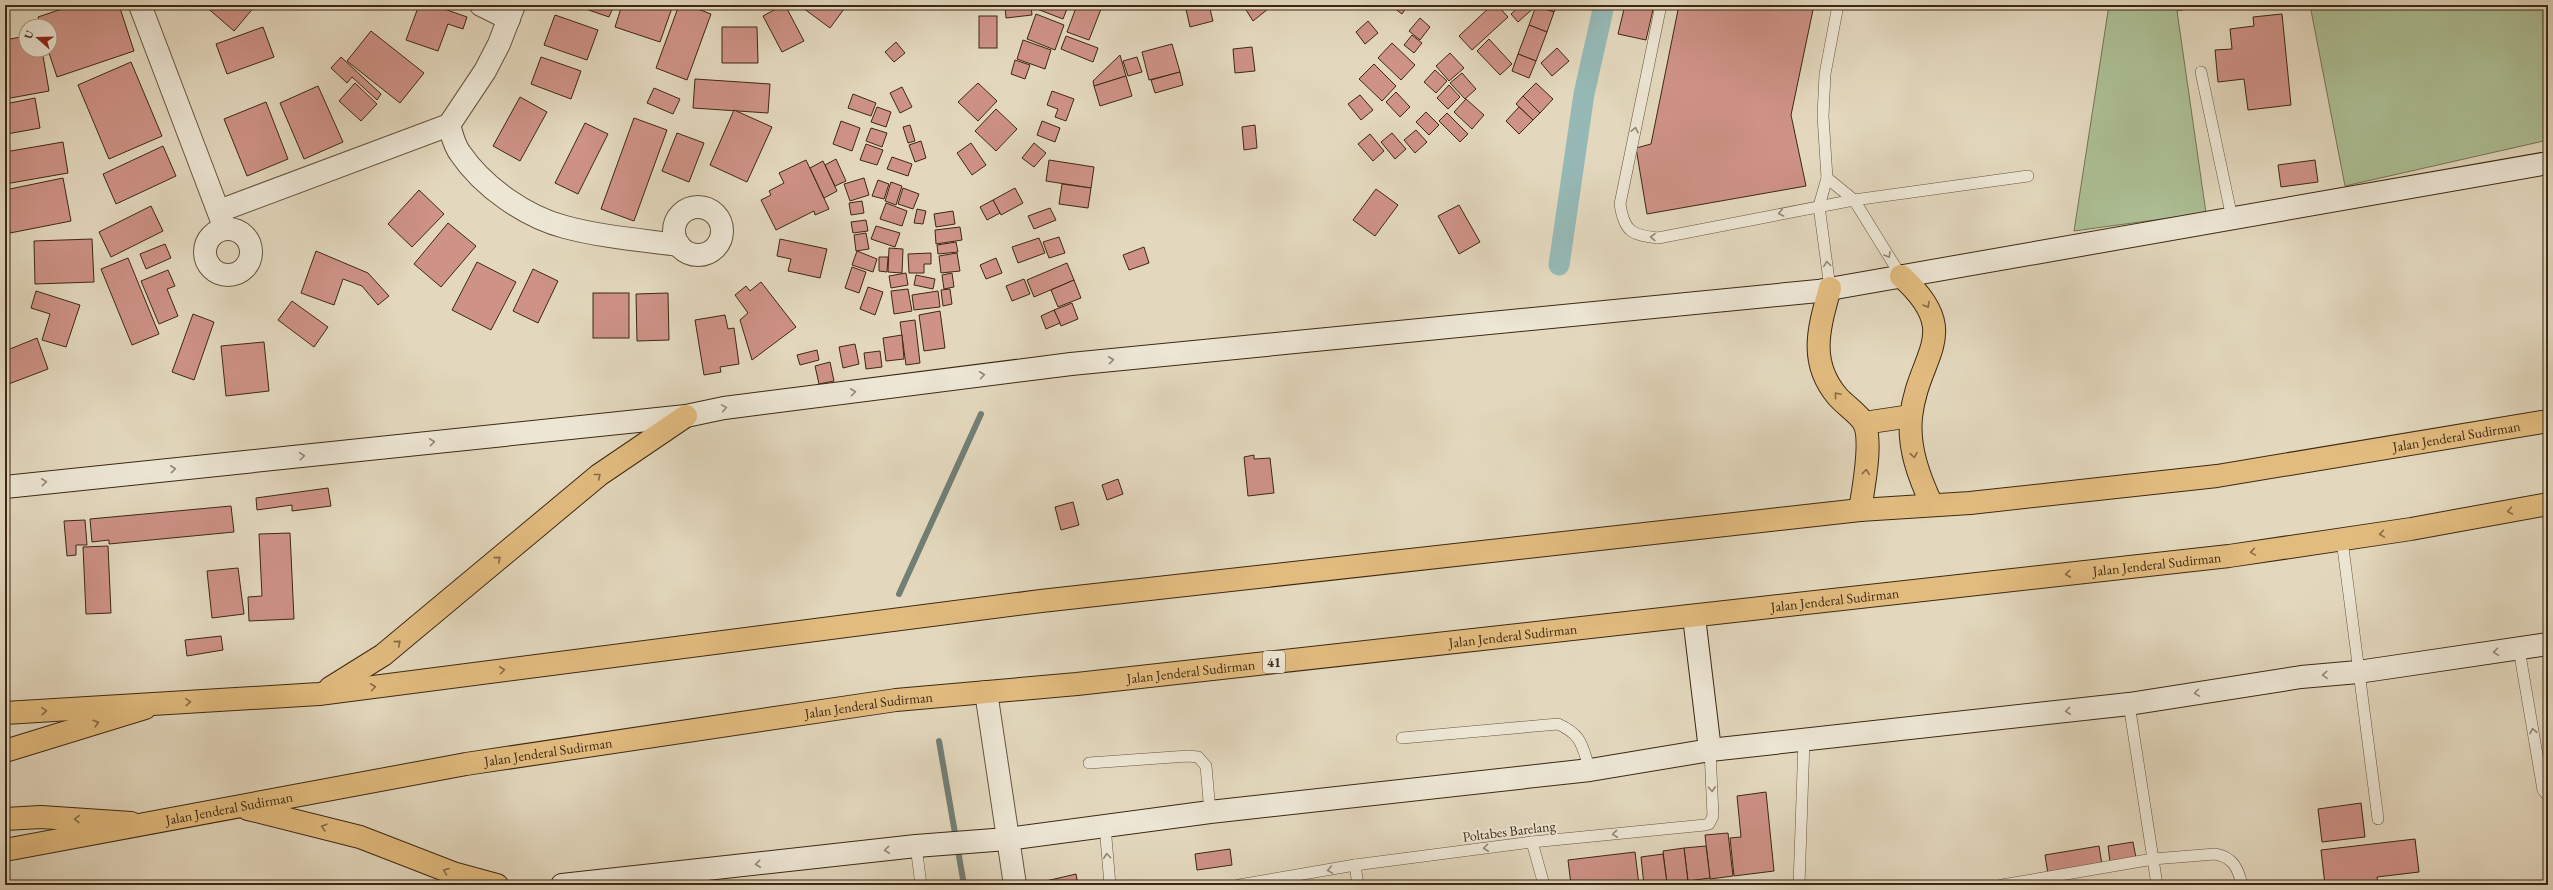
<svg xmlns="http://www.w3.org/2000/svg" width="2553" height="890" font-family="'EB Garamond',serif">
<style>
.green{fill:#adc096;stroke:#757455}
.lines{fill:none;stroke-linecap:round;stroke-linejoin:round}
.stream{stroke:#727f75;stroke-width:6}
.canal{stroke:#96b9b6;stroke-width:21}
.building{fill:#ce9286;stroke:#3d2814}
.lane-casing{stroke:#66543e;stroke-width:12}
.street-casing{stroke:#66543e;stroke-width:24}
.secondary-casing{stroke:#3d2814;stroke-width:24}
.primary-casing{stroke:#3d2814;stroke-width:24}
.highway-casing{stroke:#3d2814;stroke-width:24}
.lane{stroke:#ede6d5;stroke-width:11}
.street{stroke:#ede6d5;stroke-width:22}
.secondary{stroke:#ede6d5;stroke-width:22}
.primary{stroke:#e2bc7f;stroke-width:22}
.highway{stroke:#e2bc7f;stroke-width:22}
.oneway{stroke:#958774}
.oneway2{stroke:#876b44}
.labels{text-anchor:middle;stroke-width:4;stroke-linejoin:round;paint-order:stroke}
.shield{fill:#ede6d5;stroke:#72614e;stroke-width:1}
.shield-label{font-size:13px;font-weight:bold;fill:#3d2814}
.street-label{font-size:14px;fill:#3d2814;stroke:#ede6d5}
</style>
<rect width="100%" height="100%" fill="#e3d8be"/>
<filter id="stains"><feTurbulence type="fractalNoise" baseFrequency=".005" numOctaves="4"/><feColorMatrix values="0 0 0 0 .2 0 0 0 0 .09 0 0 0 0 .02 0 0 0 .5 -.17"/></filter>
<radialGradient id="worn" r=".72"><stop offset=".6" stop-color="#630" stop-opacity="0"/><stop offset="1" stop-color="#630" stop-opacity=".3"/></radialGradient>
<g class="green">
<polygon points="2109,5 2210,5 2177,11 2206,213 2074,231"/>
<polygon points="2310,5 2548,5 2548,140 2345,186"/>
</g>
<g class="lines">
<g class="stream">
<polyline points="899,594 981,414"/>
<polyline points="939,741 964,885"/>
</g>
<polyline class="canal" points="1559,265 1584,94 1604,5"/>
</g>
<g class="building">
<polygon points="74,5 119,5 134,51 57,77 48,50 50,26 41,26 38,17"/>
<polygon points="204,5 254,5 255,6 234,31"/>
<polygon points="419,5 433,5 467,17 463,29 448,24 438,51 406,40"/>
<polygon points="574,5 614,5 609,17"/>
<polygon points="622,5 673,5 660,42 615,27"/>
<polygon points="679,5 687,5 711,14 687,80 656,68"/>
<polygon points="783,5 785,5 804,41 782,52 763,16"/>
<polygon points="799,5 847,5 830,28"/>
<polygon points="1005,5 1031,5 1032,15 1006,18"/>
<polygon points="1038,5 1065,5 1068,6 1063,19 1037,9"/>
<polygon points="1077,5 1091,5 1101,9 1089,40 1067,32"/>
<polygon points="1185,5 1209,5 1213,21 1190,27"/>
<polygon points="1243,5 1273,5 1253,21"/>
<polygon points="1390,5 1408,5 1402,14"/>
<polygon points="1492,5 1497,5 1508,17 1472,50 1459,36"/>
<polygon points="1521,5 1537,5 1518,22 1511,14"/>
<polygon points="1541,5 1557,5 1554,12 1540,8"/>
<polygon points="1625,5 1654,5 1646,40 1618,34"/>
<polygon points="1679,5 1814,5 1791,115 1806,186 1647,214 1636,148 1651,144"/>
<polygon points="1536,6 1554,12 1547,32 1529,25"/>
<polygon points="1036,14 1064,25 1055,50 1027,39"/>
<polygon points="2282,14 2291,105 2248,110 2244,79 2218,82 2215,50 2232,49 2230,29 2254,26 2253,17"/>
<polygon points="555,15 598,30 587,60 544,45"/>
<rect x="979" y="16" width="18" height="32"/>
<polygon points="1420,18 1430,27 1420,40 1409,31"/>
<polygon points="1368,21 1378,33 1365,44 1356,32"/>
<polygon points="1529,25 1547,32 1536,61 1518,54"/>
<polygon points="263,27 274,57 227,74 216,44"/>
<polygon points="722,27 757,27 758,63 722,63"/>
<polygon points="371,31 424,73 400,103 347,61"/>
<polygon points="1412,35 1422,43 1414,53 1404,45"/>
<polygon points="26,36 26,50 42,50 49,91 5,99 5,40"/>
<polygon points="1066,36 1098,48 1093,62 1061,49"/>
<polygon points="1489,39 1512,64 1500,75 1477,51"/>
<polygon points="1023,40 1051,50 1045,69 1017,59"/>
<polygon points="896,42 905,53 894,62 885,52"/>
<polygon points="1392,43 1415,65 1401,80 1378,58"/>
<polygon points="1172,44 1180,72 1149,80 1142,52"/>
<polygon points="1252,47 1255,71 1235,73 1233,49"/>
<polygon points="1557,48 1569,61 1552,76 1541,63"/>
<polygon points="1450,53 1464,68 1449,81 1436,66"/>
<polygon points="1518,54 1536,61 1529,78 1512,71"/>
<polygon points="1120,55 1126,76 1094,86 1093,81"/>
<polygon points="341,57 381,94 377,100 352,77 347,83 331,68"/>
<polygon points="541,57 581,71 571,99 531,84"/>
<polygon points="1137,57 1142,72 1128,76 1123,61"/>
<polygon points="1015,60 1030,65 1025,79 1011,74"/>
<polygon points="131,62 162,136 109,159 78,85"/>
<polygon points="1374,64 1396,86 1382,101 1359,79"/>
<polygon points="1435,70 1447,81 1436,93 1424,82"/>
<polygon points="1180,72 1183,85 1155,93 1151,80"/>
<polygon points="1462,73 1476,89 1465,99 1450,83"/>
<polygon points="1126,76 1132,96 1100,106 1094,86"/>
<polygon points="695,79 770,84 768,113 693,108"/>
<polygon points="355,83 377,104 361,121 339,101"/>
<polygon points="978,83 997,101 978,121 958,102"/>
<polygon points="1536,83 1553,99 1540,113 1523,96"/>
<polygon points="1449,85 1460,97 1448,109 1437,98"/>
<polygon points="318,86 343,142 304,159 280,103"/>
<polygon points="902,87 912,107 900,113 890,93"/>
<polygon points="654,88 680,99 673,114 647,103"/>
<polygon points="1052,91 1074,99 1066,121 1055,117 1058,109 1047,105"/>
<polygon points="1396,92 1410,107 1400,117 1386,102"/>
<polygon points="853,94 876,103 871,116 848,108"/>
<polygon points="1360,95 1373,110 1361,120 1348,104"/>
<polygon points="1523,96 1540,113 1533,120 1516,104"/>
<polygon points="520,97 547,112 520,161 493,146"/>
<polygon points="35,98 40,128 7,134 5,104"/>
<polygon points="1466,99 1484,115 1472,129 1454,112"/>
<polygon points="266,102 288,159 247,176 224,119"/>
<polygon points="877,107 891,112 886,127 871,122"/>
<polygon points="1519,107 1533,120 1519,134 1506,121"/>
<polygon points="996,109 1017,129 996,151 975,131"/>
<polygon points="734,110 772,127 747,182 710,165"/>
<polygon points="1426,112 1439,125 1429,135 1416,122"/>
<polygon points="1447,113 1468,134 1460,142 1439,121"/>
<polygon points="634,118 667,130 634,221 601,209"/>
<polygon points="841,121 860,128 852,151 833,144"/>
<polygon points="1042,121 1060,128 1055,142 1037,135"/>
<polygon points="585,123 608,134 578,194 555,183"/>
<polygon points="910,125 915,141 908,143 903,127"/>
<polygon points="1255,125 1257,148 1244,150 1242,127"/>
<polygon points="871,128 887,133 882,147 866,141"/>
<polygon points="1416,130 1427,142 1415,153 1404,140"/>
<polygon points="677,133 704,143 689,182 662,171"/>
<polygon points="1392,133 1406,149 1395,159 1381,142"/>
<polygon points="1370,134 1384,151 1373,161 1358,144"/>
<polygon points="921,141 926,158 915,162 909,145"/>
<polygon points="63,142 68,173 5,184 5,152"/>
<polygon points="971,143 986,165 972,175 957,153"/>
<polygon points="1034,143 1046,153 1034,167 1022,158"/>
<polygon points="866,144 883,150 877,165 860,160"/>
<polygon points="163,146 176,176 116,204 103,174"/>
<polygon points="892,157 912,164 908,176 887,169"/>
<polygon points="836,159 846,181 835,186 825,165"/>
<polygon points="806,160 829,209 815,215 814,211 776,230 761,200 771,195 769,191 784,183 779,173"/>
<polygon points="1049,160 1094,167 1091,188 1046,181"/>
<polygon points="2315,160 2318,182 2281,187 2278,165"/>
<polygon points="823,161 837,191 824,198 810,168"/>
<polygon points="63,178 71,221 10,233 5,208 5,190"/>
<polygon points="864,178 869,195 850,201 844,184"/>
<polygon points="878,180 889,184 884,199 872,196"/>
<polygon points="891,182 902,186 896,205 885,201"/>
<polygon points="1062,184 1091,188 1088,208 1059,204"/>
<polygon points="903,188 919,194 913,209 898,204"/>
<polygon points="1015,188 1023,203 1001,215 993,200"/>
<polygon points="1376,189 1398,205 1375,236 1353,220"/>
<polygon points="419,190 444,214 412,247 388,224"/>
<polygon points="993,200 1000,213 987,220 980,207"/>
<polygon points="862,201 864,213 851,215 849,203"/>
<polygon points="886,203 907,211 902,226 880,219"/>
<polygon points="1459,205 1480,242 1459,254 1438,216"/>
<polygon points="151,206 163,231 111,257 99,232"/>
<polygon points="1050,208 1056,220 1034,229 1028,216"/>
<polygon points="917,209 926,211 923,224 914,223"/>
<polygon points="953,211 955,224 936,227 934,214"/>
<polygon points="866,220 868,231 853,233 851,222"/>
<polygon points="448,223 476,246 441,287 414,264"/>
<polygon points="876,226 900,233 895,247 871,239"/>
<polygon points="960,227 962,240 936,244 935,230"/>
<polygon points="866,233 869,249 856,251 854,235"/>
<polygon points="1059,237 1065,253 1049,258 1043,242"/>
<polygon points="1039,238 1045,253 1018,263 1012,247"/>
<polygon points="92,239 94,282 35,284 34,241"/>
<polygon points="780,239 827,249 820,278 788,271 791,259 777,256"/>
<polygon points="956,242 958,252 938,254 937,245"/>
<polygon points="165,244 171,258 146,269 140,254"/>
<polygon points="1144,247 1149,263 1129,270 1123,255"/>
<polygon points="889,248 903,249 902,273 888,272"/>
<polygon points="316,251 368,273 389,296 378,305 362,286 343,279 334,305 301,293"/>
<polygon points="857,251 877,259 873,272 852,265"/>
<polygon points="931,253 931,264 924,264 924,273 909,273 908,254"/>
<polygon points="957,253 960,271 941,273 939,256"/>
<polygon points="879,257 888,257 887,272 879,271"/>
<polygon points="128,258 159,334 132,345 101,269"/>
<polygon points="996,258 1002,273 986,279 980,265"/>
<polygon points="477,262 516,282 491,330 452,310"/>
<polygon points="1067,263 1074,280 1034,297 1027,280"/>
<polygon points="852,267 866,272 859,293 845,288"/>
<polygon points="533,269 558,281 538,323 513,311"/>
<polygon points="168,270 175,286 167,289 178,316 159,324 141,281"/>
<polygon points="906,273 908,285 891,288 889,276"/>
<polygon points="952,273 954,287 944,289 942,275"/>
<polygon points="916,275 935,279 933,289 914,285"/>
<polygon points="1024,279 1030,294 1012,301 1006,286"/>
<polygon points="1074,280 1081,298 1058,307 1051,290"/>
<polygon points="761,282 796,327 752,360 740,320 748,313 735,295 746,286 750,291"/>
<polygon points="868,287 883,292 875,315 860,309"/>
<polygon points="908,289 912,311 894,314 891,291"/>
<polygon points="950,289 952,304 943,306 941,290"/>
<polygon points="36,291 80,305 66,347 42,340 50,314 31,308"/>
<polygon points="938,291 940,307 914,310 912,295"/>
<rect x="593" y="293" width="36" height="45"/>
<polygon points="668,293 669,340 637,341 636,294"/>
<polygon points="292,301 328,327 314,347 278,320"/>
<polygon points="1072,303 1078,319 1061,326 1054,310"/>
<polygon points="1054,310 1060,323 1046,329 1041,316"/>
<polygon points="940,311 945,348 924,351 919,315"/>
<polygon points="193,314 214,322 194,380 172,372"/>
<polygon points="725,315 728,329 734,328 739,364 720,367 721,372 704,375 695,320"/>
<polygon points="915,320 920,363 906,365 900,322"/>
<polygon points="902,335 904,359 886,361 883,338"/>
<polygon points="37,338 48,369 6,385 5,351"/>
<polygon points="264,342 269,391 226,396 221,346"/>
<polygon points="855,344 859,364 843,368 839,347"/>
<polygon points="817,350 819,360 800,365 797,355"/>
<polygon points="880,351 882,367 866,369 864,353"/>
<polygon points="830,362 834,381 819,384 815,366"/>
<polygon points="1254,455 1254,459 1270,458 1274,493 1248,496 1244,457"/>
<polygon points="1118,479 1123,494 1107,500 1102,485"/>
<polygon points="328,488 331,506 292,511 292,505 257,510 256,498"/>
<polygon points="1073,502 1079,525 1061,530 1055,507"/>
<polygon points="231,506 234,532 109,544 109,540 92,542 90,519"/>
<polygon points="85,520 87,545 76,545 76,555 67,556 64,521"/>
<polygon points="290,533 294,619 249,621 248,597 262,596 259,534"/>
<polygon points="108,546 111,613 86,614 83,547"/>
<polygon points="238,568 244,614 212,618 207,571"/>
<polygon points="221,636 223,650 187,656 185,640"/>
<polygon points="1766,792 1774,871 1734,876 1730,838 1741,837 1737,796"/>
<polygon points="2361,803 2365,837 2322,842 2318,809"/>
<polygon points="1728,833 1733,876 1710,879 1705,835"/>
<polygon points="2415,839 2419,872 2377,877 2378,885 2325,885 2321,850"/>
<polygon points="2133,842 2136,858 2110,862 2108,846"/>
<polygon points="1706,846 1710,878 1688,881 1684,848"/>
<polygon points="2099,846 2102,865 2048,874 2045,855"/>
<polygon points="1684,848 1688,882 1667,885 1663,851"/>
<polygon points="1230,849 1232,865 1197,870 1195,854"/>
<polygon points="1635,852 1639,885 1571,885 1568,860"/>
<polygon points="1663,854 1667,883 1644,885 1641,857"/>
<polygon points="1076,874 1078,885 1046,885 1046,881"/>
</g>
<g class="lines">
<g class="lane-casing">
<g id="lane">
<path d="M1661,5L1620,204C1624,231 1631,235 1658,238L1854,200L2028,176"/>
<polyline points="2201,72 2232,218"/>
<polyline points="1827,178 1854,200 1901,276"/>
<polyline points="1830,288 1819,206 1827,178 1823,116 1825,74 1838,5"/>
<polyline points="2342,540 2378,819"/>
<polyline points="2519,649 2543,790 2548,796"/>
<polyline points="2129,704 2157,885"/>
<path d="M1402,738L1558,724C1583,735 1582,747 1590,770"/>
<polyline points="1089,763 1188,756 1198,757 1206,766 1210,812"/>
<polyline points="1105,826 1110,885"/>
<polyline points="1532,842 1544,885"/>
<polyline points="916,846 921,885"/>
<polyline points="1355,865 1358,885"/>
<polyline points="1239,885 1355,865 1532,842 1705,825 1709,824 1713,816 1710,750"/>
<polyline points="1799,885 1804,741"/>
<path d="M2002,885L2153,859L2215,854C2233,857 2238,868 2242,885"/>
</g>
</g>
<g class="street-casing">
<g id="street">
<polyline points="140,5 225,229"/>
<polyline points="481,5 509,19"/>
<path d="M449,125C452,135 454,145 460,153C483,187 526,217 565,227C602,237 641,240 679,245"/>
<circle cx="698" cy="231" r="24"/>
<polyline points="219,211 449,125 485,71 499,44 514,5"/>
<circle cx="228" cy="252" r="23"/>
<polyline points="986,692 1015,885"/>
</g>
</g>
<g class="secondary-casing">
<g id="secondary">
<polyline points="5,487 686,416 724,408 1071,364 1818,291 2548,163"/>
<polyline points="1694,617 1710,750"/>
<polyline points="562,885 916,846 1007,839 1210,812 1590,770 1710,750 2129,704 2301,677 2358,672 2548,644"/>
</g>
</g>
<g class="primary-casing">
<g id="primary">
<polyline points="5,751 145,708"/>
<polyline points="5,819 41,817 131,823"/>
</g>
</g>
<g class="highway-casing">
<g id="highway">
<path d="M1901,276C1965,334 1918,353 1911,417C1908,448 1919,477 1932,505"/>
<path d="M1830,288C1819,328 1808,362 1838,397C1845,405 1859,414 1864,423C1873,441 1863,490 1860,510"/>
<polyline points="1864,423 1911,416"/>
<polyline points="330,688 383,655 599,475 686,416"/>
<path id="s1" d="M5,713L319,694L1041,601L1860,510L1970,503L2217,476L2548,421"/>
<polyline points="248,809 360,837 453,873 497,885"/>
<path id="s2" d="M5,850L466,764L896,700L1077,684L2229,556L2411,529L2548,504"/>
</g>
</g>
<use href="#lane" class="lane"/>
<use href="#street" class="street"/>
<use href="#secondary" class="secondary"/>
<use href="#primary" class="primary"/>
<use href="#highway" class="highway"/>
</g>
<defs><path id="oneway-chevron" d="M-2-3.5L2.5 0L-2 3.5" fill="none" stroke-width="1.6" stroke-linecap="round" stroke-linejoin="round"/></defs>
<g class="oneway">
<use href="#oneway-chevron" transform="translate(1635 130) rotate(-78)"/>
<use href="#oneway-chevron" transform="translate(1781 213) rotate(169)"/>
<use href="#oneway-chevron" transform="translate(1653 237) rotate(-178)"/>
<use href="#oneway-chevron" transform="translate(1888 255) rotate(60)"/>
<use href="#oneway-chevron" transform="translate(1827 264) rotate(-98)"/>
<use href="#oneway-chevron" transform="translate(1111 360) rotate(-6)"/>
<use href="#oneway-chevron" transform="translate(982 375) rotate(-7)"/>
<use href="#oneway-chevron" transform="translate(853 392) rotate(-7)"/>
<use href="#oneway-chevron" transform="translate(724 408) rotate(-10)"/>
<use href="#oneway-chevron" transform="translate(432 442) rotate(-6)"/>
<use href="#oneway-chevron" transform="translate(302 456) rotate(-6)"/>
<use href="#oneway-chevron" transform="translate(173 469) rotate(-6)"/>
<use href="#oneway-chevron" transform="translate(44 482) rotate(-6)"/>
<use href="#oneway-chevron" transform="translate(2496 652) rotate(172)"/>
<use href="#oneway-chevron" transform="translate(2325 675) rotate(176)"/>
<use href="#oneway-chevron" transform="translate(2197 693) rotate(171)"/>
<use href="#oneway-chevron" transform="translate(2068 711) rotate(174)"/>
<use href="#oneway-chevron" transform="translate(2533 731) rotate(-100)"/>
<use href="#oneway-chevron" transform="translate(1712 789) rotate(87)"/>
<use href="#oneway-chevron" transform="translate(1615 834) rotate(174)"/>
<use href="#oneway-chevron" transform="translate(1486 848) rotate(173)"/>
<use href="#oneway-chevron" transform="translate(887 850) rotate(174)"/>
<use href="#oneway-chevron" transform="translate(1107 856) rotate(-95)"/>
<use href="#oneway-chevron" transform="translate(758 864) rotate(174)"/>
<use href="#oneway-chevron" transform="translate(1330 870) rotate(170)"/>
</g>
<g class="oneway2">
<use href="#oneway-chevron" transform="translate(1927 305) rotate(59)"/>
<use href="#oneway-chevron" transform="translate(1837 395) rotate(-130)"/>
<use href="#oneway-chevron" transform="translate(1914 455) rotate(81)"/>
<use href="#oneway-chevron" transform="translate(1866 472) rotate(-84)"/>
<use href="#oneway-chevron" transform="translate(598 476) rotate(-39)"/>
<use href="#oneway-chevron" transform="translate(2510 511) rotate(170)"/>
<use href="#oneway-chevron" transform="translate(2382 534) rotate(171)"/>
<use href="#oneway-chevron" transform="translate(2253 552) rotate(171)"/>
<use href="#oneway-chevron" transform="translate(498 559) rotate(-40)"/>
<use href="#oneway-chevron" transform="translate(2068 574) rotate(174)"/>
<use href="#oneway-chevron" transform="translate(398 643) rotate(-40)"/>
<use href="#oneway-chevron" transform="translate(502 670) rotate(-7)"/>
<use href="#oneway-chevron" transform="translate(373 687) rotate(-7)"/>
<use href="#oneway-chevron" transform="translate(188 702) rotate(-3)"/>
<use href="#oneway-chevron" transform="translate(44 711) rotate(-4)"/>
<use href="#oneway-chevron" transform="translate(96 723) rotate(-17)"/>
<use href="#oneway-chevron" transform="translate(77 819) rotate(-176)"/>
<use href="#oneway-chevron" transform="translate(324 827) rotate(-164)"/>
<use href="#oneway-chevron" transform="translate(446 871) rotate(-159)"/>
</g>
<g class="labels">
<rect class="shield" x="1263" y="651" width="22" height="22" rx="3"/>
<g class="shield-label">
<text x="1274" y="667">41</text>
</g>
<g class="street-label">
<text dy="5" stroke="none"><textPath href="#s1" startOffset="2468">Jalan Jenderal Sudirman</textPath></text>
<text dy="5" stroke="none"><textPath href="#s2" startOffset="2172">Jalan Jenderal Sudirman</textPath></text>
<text dy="5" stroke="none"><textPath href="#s2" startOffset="1848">Jalan Jenderal Sudirman</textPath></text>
<text dy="5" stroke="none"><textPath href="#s2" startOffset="1524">Jalan Jenderal Sudirman</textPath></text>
<text dy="5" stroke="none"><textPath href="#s2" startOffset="1200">Jalan Jenderal Sudirman</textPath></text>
<text dy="5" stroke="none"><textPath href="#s2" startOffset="876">Jalan Jenderal Sudirman</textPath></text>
<text dy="5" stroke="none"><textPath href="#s2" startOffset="552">Jalan Jenderal Sudirman</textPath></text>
<text dy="5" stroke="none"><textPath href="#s2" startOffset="228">Jalan Jenderal Sudirman</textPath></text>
<text transform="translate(1509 831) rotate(-7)" y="5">Poltabes Barelang</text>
</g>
</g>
<rect width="2553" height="890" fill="none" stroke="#e3d8be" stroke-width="20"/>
<rect x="6" y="6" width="2541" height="878" fill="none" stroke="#3d2814" stroke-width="2"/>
<rect x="10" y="10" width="2533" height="870" fill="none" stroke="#3d2814"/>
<g transform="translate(38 38) rotate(290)"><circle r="19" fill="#ede6d5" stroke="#a79a88"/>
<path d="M0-3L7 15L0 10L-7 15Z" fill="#8f2418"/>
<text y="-6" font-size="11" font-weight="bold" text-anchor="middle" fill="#3d2814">U</text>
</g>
<rect width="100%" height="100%" filter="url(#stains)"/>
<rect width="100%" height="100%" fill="url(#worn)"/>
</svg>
